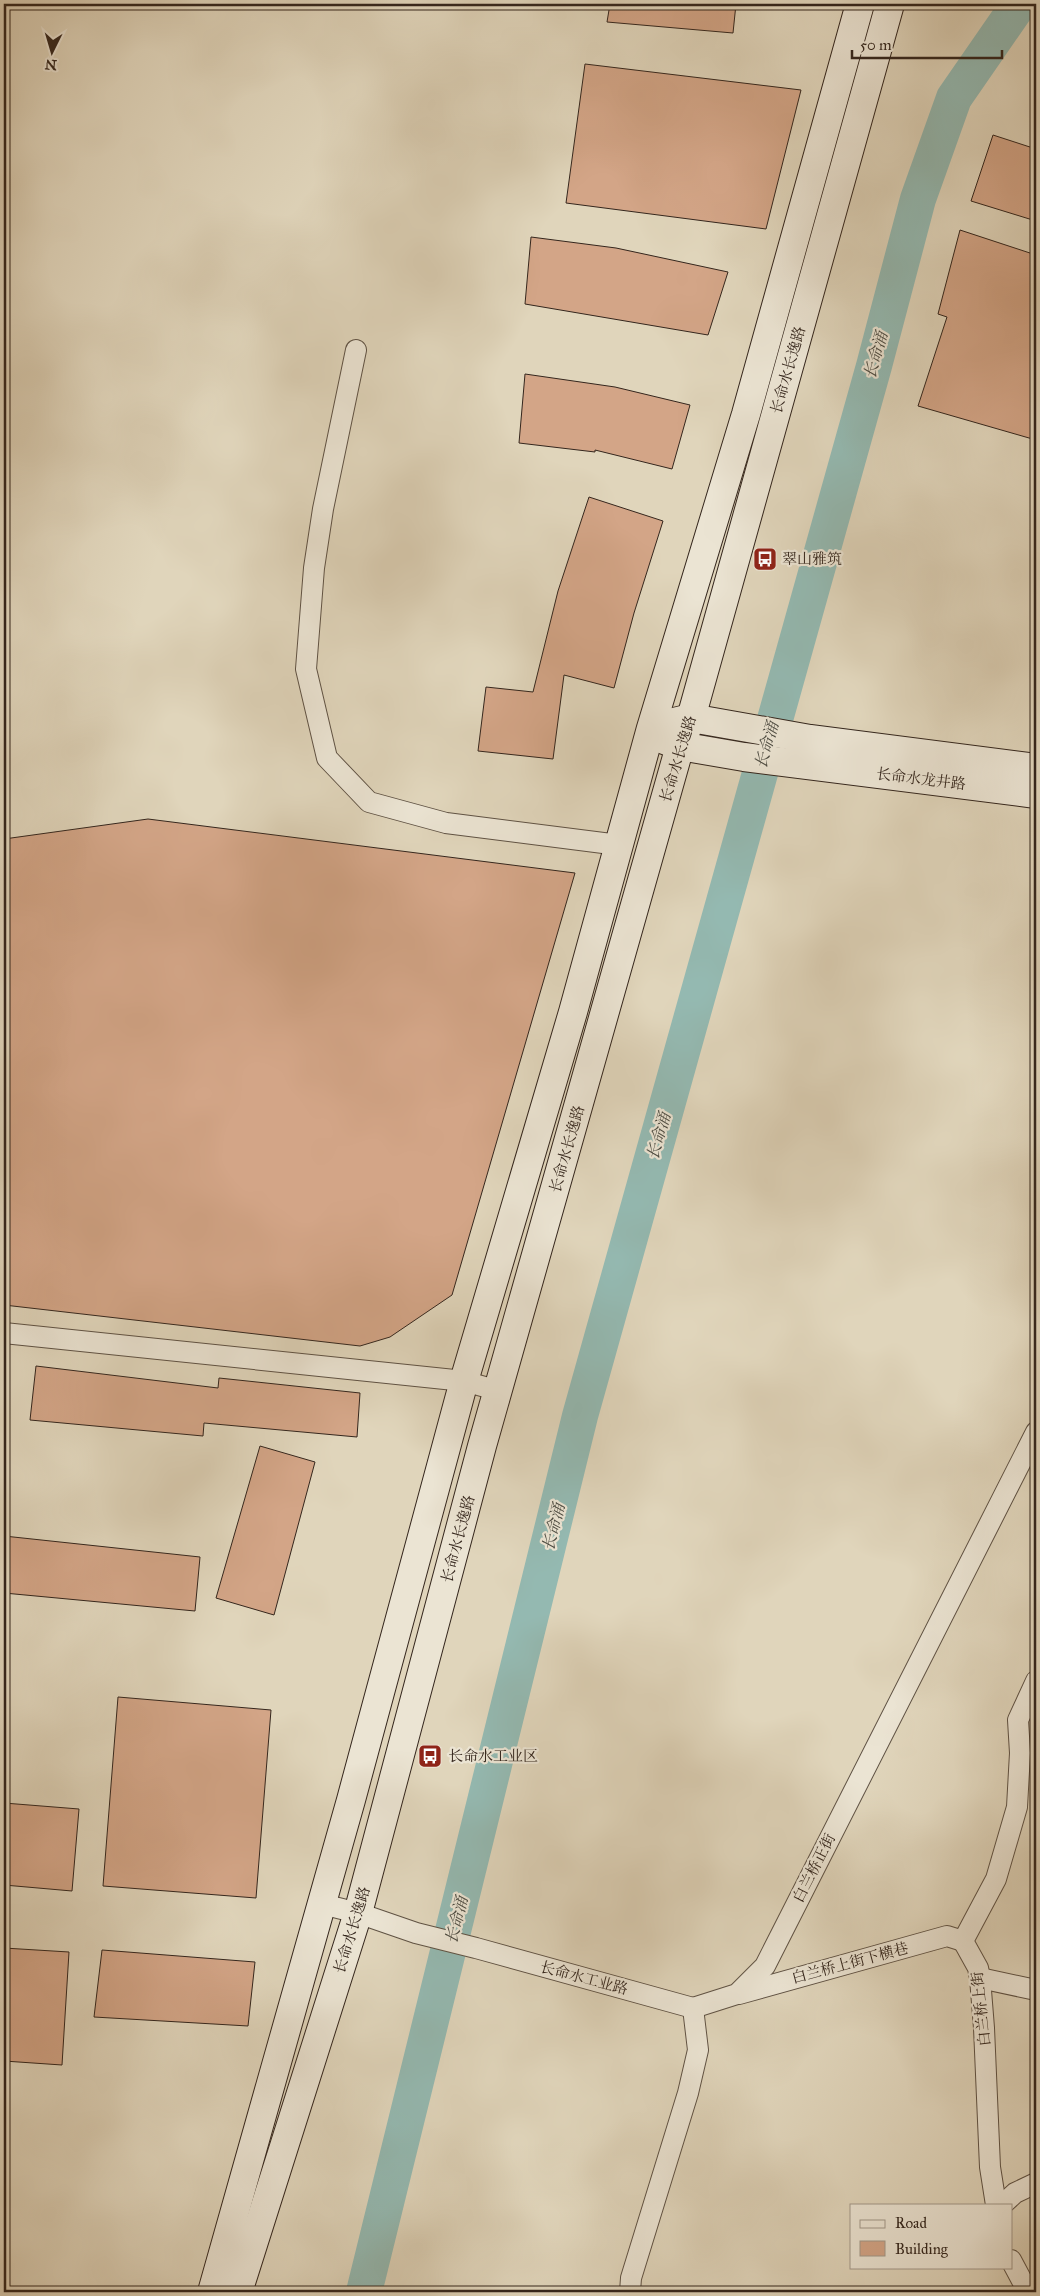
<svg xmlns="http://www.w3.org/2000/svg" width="1040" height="2296" font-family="'IM FELL Great Primer','Noto Serif SC',serif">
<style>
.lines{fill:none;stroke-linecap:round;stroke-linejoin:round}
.river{stroke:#94b9b1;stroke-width:36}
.building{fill:#d3a587;stroke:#34261d}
.street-casing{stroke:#5f5244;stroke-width:22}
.secondary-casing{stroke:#34261d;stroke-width:30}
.street{stroke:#ebe4d3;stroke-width:20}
.secondary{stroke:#ebe4d3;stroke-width:28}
.labels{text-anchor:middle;stroke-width:4.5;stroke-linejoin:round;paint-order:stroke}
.street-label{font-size:15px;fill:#34261d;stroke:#ebe4d3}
.poi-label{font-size:15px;fill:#34261d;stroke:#ebe4d3;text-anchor:start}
.water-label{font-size:16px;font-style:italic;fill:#4c4b42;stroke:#ebe4d3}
</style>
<rect width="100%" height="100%" fill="#e0d5bb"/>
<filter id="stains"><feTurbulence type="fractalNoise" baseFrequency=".004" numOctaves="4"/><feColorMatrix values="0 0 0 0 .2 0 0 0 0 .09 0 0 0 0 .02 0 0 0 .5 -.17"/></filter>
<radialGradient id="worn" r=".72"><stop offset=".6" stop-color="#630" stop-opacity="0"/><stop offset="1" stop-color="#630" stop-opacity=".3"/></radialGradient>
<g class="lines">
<polyline class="river" points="364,2292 580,1416 874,366 918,199 954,98 1019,4"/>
</g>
<g class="building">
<polygon points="610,4 736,4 733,33 607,22"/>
<polygon points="585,64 801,90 766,229 566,203"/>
<polygon points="993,135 1036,149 1036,221 971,201"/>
<polygon points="960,230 1036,255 1036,440 918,406 947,317 938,314"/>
<polygon points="531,237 616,248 728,272 708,335 525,304"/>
<polygon points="525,374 615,387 690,405 672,469 595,450 595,452 519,443"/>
<polygon points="589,497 663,521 634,613 614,688 564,675 553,759 478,751 486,687 533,692 558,591"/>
<polygon points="148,819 575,873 452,1295 390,1337 360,1346 4,1305 4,839"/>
<polygon points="36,1366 218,1388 219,1378 360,1393 357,1437 204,1423 203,1436 30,1420"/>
<polygon points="260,1446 315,1462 274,1615 216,1598"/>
<polygon points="4,1536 200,1557 195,1611 4,1593"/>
<polygon points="118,1697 271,1710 256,1898 103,1886"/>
<polygon points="4,1803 79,1809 72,1891 4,1885"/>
<polygon points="4,1948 69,1952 62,2065 4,2061"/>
<polygon points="102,1950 255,1962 248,2026 94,2017"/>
</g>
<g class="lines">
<g class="street-casing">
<g id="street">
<polyline points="356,350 323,509 314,568 306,669 327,758 369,802 446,823 619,845"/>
<polyline points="4,1333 464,1381 499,1391"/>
<polyline points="322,1904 358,1913 416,1933 476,1948 693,2008"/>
<polyline points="980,1978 1036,1990"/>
<polyline points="739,1994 947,1936 963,1941"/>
<polyline points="996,2205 990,2167 984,2028 980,1978 978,1968 963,1941 996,1879 1017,1807 1020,1753 1018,1720 1036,1681"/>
<polyline points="1002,2205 1015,2193 1036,2183"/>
<polyline points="1011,2260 1028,2292"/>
<polyline points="630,2292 631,2278 688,2093 698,2050 693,2008 737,1994 765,1966 1036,1432"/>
</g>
</g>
<g class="secondary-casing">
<g id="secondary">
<polyline points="674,722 691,718 810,739 1036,768"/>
<polyline points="664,740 680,746 744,757 1036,794"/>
<polyline points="212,2292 351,1800 464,1381 573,1012 651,728 746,414 860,4"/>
<polyline points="238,2292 358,1913 482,1446 680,746 691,718 890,4"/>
</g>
</g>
<use href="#street" class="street"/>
<use href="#secondary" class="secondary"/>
</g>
<defs>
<g id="bus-square" transform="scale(1.25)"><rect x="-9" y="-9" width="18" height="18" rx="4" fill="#8f2418" stroke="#ebe4d3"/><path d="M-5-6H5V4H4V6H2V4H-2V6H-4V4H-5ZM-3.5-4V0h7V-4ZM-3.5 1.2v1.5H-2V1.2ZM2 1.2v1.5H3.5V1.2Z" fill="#fff"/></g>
</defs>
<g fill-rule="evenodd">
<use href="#bus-square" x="765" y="559"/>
<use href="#bus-square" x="430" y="1756"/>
</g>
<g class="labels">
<g class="street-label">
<text transform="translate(788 370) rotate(-74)" y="5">长命水长逸路</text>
<text transform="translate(678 759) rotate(-73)" y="5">长命水长逸路</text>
<text transform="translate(921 779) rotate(7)" y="5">长命水龙井路</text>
<text transform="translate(567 1149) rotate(-74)" y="5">长命水长逸路</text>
<text transform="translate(458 1539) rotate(-75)" y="5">长命水长逸路</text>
<text transform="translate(814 1868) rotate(-63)" y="5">白兰桥正街</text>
<text transform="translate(352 1930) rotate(-73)" y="5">长命水长逸路</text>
<text transform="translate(850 1963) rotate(-15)" y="5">白兰桥上街下横巷</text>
<text transform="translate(584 1978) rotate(15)" y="5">长命水工业路</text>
<text transform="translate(981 2009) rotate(-96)" y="5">白兰桥上街</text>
</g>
<g class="poi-label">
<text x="782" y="564">翠山雅筑</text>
<text x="448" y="1761">长命水工业区</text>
</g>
<g class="water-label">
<text transform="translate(875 355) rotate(-74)" y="6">长命涌</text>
<text transform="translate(766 745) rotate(-74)" y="6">长命涌</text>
<text transform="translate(658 1136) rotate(-74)" y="6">长命涌</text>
<text transform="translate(553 1527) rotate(-76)" y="6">长命涌</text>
<text transform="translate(456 1920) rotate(-76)" y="6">长命涌</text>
</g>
</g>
<rect width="1040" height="2296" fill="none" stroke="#e0d5bb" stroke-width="20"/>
<rect x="5" y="5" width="1030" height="2286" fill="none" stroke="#34261d" stroke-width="2.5"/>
<rect x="10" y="10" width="1020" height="2276" fill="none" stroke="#34261d"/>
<rect x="850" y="2204" width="162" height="65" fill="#ebe4d3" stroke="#a2988a"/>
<rect x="860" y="2220" width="25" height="8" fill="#ebe4d3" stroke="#a2988a"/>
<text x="895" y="2228" font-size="15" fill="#34261d">Road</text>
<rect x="860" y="2241" width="25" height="15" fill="#d3a587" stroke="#a2988a"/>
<text x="895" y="2254" font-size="15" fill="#34261d">Building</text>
<g transform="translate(52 52) rotate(185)" stroke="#ebe4d3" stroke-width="4" paint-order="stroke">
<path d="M0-4L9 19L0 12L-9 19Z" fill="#34261d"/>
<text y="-8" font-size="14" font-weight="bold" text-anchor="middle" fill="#34261d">N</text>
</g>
<path d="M852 50v8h150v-8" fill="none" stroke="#34261d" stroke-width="2.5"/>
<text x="860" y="50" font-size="15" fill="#34261d" stroke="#ebe4d3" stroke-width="4" paint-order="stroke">50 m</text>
<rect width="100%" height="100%" filter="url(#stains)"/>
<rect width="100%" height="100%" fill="url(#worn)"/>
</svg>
